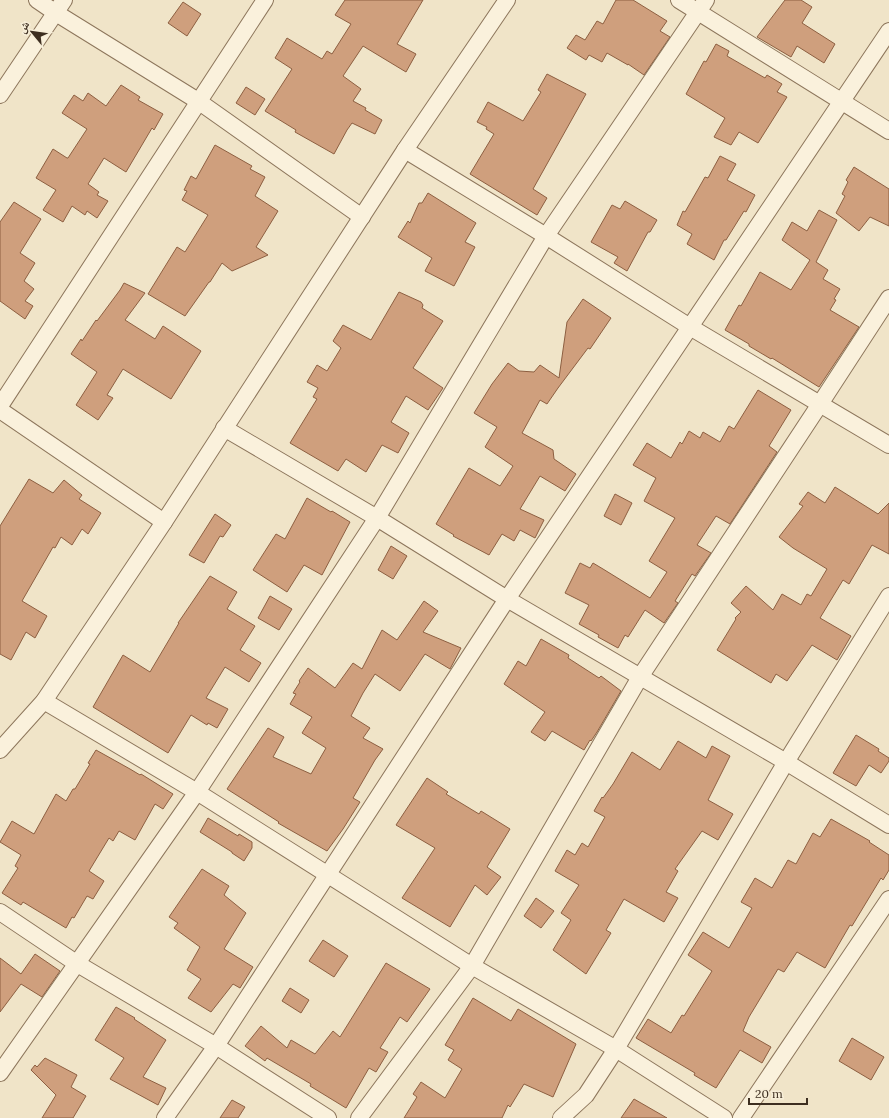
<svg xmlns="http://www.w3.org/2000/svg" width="889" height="1118" font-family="Lora,'Noto Naskh Arabic',serif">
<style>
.building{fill:#cf9f7d;stroke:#8d5f41}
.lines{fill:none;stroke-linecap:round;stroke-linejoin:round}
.street-casing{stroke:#8d765c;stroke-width:18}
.street{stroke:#faf1dc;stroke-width:16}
</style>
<rect width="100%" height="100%" fill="#f0e4c8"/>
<g class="building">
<polygon points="345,0 423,0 397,44 416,54 406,72 363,46 343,76 361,89 353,101 366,108 365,110 382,120 375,134 352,123 347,130 334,154 295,132 296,130 265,111 292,69 275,58 287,38 322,59 327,51 332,54 351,24 335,15"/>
<polygon points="616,0 633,0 667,21 660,31 670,37 644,75 628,64 628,65 607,53 602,62 589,55 586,60 567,48 576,35 585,40 597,21 603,24"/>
<polygon points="785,0 801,0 812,7 802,23 835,44 824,63 797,46 791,57 757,37"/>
<polygon points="183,2 201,14 187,36 168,23"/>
<polygon points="716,44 729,51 727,56 765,78 767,75 782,84 777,92 787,97 758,143 739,132 731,145 714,137 725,118 686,94 704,61 706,62"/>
<polygon points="547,74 586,94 533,189 547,198 537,215 470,174 494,134 486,129 487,127 477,122 488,102 523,121 541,92 538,90"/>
<polygon points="121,85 140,97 138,100 163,114 154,130 152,128 126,172 104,158 88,184 99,192 97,195 108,201 97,218 87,211 85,215 72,206 63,222 43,210 56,190 36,178 53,149 67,158 68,158 87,129 62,113 74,95 83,101 88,93 106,106"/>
<polygon points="246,87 265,99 255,115 236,103"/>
<polygon points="215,145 252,166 250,169 265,177 255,196 278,211 256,247 268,255 232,271 222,263 210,282 209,282 185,316 148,294 177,247 185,252 208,215 182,200 187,191 184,190 191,176 196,179"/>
<polygon points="720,156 736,164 727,180 755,195 746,212 744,211 726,240 724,240 714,260 687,244 692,234 677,225 683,211 685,212 705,177 708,178"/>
<polygon points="854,167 889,189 889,226 870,217 859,231 836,213 845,196 842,194 848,182 846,180"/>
<polygon points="428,193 476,223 465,242 475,247 454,286 425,271 432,258 398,237 408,221 410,223 419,203 422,203"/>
<polygon points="625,201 657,220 650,232 648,232 627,271 614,263 618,257 591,242 612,205 620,209"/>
<polygon points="14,202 41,219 20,253 35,263 24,281 34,289 25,301 33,306 25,319 0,301 0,222"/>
<polygon points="819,210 837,220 816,262 828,270 823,279 840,289 834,299 836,300 830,310 859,327 819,387 772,358 771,359 749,346 749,344 725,330 739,305 741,306 760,272 791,290 810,260 782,240 792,222 807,231"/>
<polygon points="124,283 145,293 125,320 155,339 163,326 201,351 171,399 123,369 107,395 113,398 98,420 76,405 97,372 71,354 81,339 82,341 96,320 97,321 120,290"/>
<polygon points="399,292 421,302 423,305 422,308 443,321 413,368 443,388 428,410 406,396 391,422 409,433 398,453 382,445 366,472 346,459 338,471 290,443 317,399 313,397 318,388 307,382 317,365 327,371 341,348 333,341 343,325 371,340"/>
<polygon points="583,299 611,318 590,349 588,348 558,388 547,404 540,400 522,433 553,450 554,459 576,474 565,491 540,476 520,509 544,520 535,538 520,530 514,541 502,534 489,555 453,536 454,535 436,524 469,468 500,486 513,466 485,447 497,427 474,413 492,384 508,363 519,371 534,372 540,365 559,378 567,322"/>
<polygon points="758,390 791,410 769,446 777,452 730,524 716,516 697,545 711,553 695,576 692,574 675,601 678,603 664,623 645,610 628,637 625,635 618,648 598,637 599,635 579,624 589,605 565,593 580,563 590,568 593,563 603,569 650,598 667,572 649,561 675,518 644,501 656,478 633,465 647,443 671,458 680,442 682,444 689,431 700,438 703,432 720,442 729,426 734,429"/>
<polygon points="29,479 53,493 64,480 82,495 79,499 101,513 88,534 82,529 72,545 61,537 55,548 53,547 22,601 47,616 35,638 26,632 11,660 0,654 0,526"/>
<polygon points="835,487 878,514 889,503 889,554 872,545 849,584 843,580 820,618 851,636 837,660 812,645 787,681 776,674 771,683 717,650 736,619 735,618 741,612 731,603 746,586 773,610 782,594 801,605 807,594 811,596 827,569 793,548 779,537 803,506 799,504 808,492 825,503"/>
<polygon points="615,494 632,503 621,525 604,516"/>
<polygon points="307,498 331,512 332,511 350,522 322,575 304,565 287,592 253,570 276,534 285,539"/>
<polygon points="215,514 231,525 223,537 220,536 204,563 189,555"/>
<polygon points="391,546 407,556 393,579 378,570"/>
<polygon points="210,576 237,592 227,609 255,626 240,650 261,663 249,682 225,667 206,698 228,709 217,728 208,723 207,725 191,715 168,753 93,707 123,655 150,672 179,623 178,623"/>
<polygon points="270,596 292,609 279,630 258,618"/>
<polygon points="424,601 438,611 423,632 461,648 450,669 425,654 400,691 375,674 363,693 351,716 370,728 363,738 383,749 375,760 353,798 360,802 343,829 327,851 278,823 279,822 227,789 268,728 284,737 273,757 311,774 326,748 302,733 312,717 290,704 296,694 293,693 300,682 299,681 308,668 335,688 353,663 362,669 382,630 397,640"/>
<polygon points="541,639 569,655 568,658 599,678 601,676 621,691 597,732 591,741 590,740 584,750 552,731 545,741 531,732 545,712 504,684 518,661 526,666"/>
<polygon points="856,735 879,749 878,751 889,758 889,761 881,773 869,765 856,786 833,773"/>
<polygon points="678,741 706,758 712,746 730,756 708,800 733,814 718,840 702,831 675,869 678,871 666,892 678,898 664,922 624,899 606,930 611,933 586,974 553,950 571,920 561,913 579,885 555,871 567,850 575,855 582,843 588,847 605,817 594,811 602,797 603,798 613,784 632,752 660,770"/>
<polygon points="96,750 130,769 140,775 141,774 173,794 163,809 155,804 135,840 119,831 113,841 109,838 89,871 104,881 93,899 87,896 74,918 72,917 66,928 23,902 21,905 2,893 18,868 15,866 21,855 0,842 12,821 34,834 56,794 66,801 73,789 75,789 90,764 88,763"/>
<polygon points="427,778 448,792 446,794 479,814 481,811 510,829 487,867 501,877 487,895 475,885 450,927 402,898 435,848 396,825"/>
<polygon points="208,818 238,836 239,834 252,842 252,848 244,861 232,853 232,852 200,832"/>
<polygon points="831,819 870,841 869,842 889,855 889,870 883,880 881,878 852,926 850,925 825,968 797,952 784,972 778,969 749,1017 743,1031 771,1047 762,1063 740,1050 716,1088 694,1075 695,1073 636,1038 648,1019 671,1033 682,1015 684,1016 712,971 688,955 703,932 729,948 752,908 741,902 755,878 772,888 788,860 796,864 813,833 820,837"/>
<polygon points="202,869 229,886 224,895 246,913 224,949 253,967 240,988 233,984 211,1012 188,998 201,979 187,970 200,947 174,928 178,923 169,917"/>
<polygon points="536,898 554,911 541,928 524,916"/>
<polygon points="323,940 348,956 334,977 309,961"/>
<polygon points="35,954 60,971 42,997 21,984 0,1012 0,958 21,974"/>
<polygon points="386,963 430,989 407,1022 400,1017 380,1048 388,1052 376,1072 369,1068 346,1108 310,1086 311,1084 267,1058 265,1061 245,1046 261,1026 287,1048 291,1040 315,1054 333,1031 340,1037"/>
<polygon points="290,988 309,1000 301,1013 282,1001"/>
<polygon points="473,998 511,1021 518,1009 576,1044 553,1097 524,1084 510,1107 508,1105 502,1118 404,1118 417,1097 413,1094 421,1082 445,1098 462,1069 448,1060 454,1050 445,1045"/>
<polygon points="116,1007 135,1018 134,1019 166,1040 143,1077 166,1088 158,1105 110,1079 124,1058 95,1040"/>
<polygon points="852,1038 884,1057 871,1080 839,1061"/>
<polygon points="45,1058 77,1075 71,1087 86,1096 73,1118 42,1118 56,1095 31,1070 35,1065 37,1067"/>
<polygon points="634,1099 667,1118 621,1118"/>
<polygon points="232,1100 245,1107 238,1118 220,1118"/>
</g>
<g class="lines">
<g class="street-casing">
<g id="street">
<polyline points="37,0 56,13 198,101 362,217"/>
<polyline points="679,0 889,131"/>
<polyline points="0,95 64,0"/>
<polyline points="405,150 546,236 690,327 889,445"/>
<polyline points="0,406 265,0"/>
<polyline points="0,410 164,522"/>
<polyline points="224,428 377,518 507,599 786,762 889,825"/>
<polyline points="44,701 197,792 472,966 616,1049 724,1118"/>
<polyline points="0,750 44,701 164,522 405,150 507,0"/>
<polyline points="0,912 76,963 216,1046 328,1118"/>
<polyline points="0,1073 197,792 377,518 546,236 706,0"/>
<polyline points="165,1118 216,1046 507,599 889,31"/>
<polyline points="359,1118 472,966 640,677 820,404 889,298"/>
<polyline points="561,1118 586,1095 616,1049 786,762 889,596"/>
<polyline points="741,1118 889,899"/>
</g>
</g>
<use href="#street" class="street"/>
</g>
<g transform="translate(32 32) rotate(299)" stroke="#f7eed8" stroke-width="3" paint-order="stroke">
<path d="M0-3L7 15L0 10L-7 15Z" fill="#3d2e20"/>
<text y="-6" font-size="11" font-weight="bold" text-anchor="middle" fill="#3d2e20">ش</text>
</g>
<path d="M749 1098v6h58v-6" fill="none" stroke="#3d2e20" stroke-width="2"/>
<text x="755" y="1098" font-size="12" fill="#3d2e20" stroke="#f7eed8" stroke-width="3" paint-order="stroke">20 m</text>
</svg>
